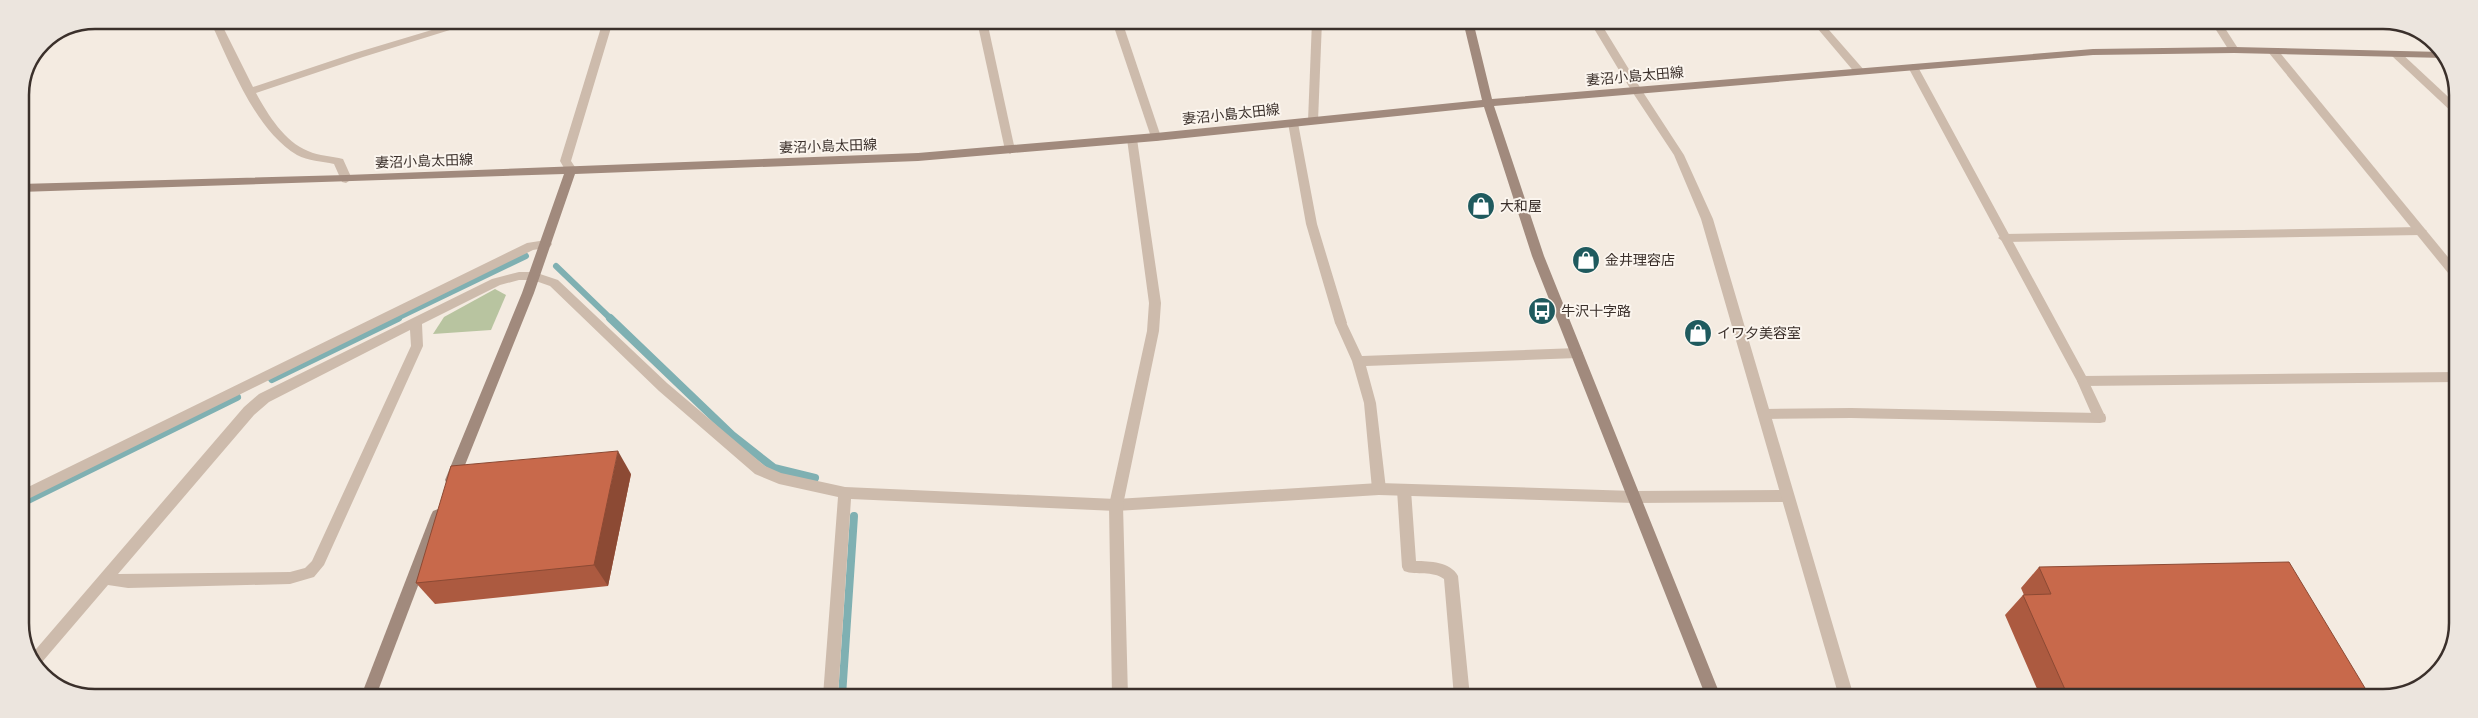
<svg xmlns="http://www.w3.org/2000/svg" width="2478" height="718" font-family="'PT Sans','Noto Sans JP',sans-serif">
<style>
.green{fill:#b8c4a0}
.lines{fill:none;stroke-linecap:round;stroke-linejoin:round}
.stream-far1{stroke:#7fb0b2;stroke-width:6}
.stream{stroke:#7fb0b2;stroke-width:8}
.lane{fill:#cdbbac;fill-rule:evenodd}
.street{fill:#cdbbac;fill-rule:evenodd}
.secondary{fill:#a18a7d;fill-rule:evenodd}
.wall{fill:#ac5a40}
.shaded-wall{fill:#8c4a34}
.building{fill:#c8694b;stroke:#8c4a34}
.labels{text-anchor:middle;stroke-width:4;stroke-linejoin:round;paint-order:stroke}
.street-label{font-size:14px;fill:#3b302b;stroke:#fbf5ee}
.poi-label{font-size:14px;fill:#3b302b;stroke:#fbf5ee;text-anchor:start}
.rim{fill:none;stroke:#3b302b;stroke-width:2.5}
</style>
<rect width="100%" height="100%" fill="#f4ebe1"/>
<polygon class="green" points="495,289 506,295 491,330 433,334 444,317"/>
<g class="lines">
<g class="stream-far1">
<polyline points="556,266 611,319"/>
<polyline points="395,319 526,256"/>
</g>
<g class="stream">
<polyline points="610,318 732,435 774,468 815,478"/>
<polyline points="272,379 398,318"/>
<polyline points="20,504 237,397"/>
<polyline points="842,696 854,516"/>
</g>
<g class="lane">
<path d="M465,20H482L363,57L256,93C268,115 285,142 308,151C319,156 332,156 343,159L352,179L346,183L342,182L334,164C322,161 308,161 297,155C255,130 231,65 211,23L215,20L221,23L253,87L355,53Z"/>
<polygon points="1112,21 1122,21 1161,137 1160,140 1156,141 1151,137"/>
<polygon points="1312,21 1322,21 1318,121 1313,124 1308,121"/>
<polygon points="1293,120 1298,123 1317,224 1347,323 1341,328 1335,323 1306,224 1288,123"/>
<polygon points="2421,227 2427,231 2421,235 2004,242 1998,238 2004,234"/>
<polygon points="546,240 550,241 552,244 550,247 533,250 20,503 20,491 527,243"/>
<polygon points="534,272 558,280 667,383 765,466 781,473 845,487 1116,499 1379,483 1634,491 1787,490 1792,492 1794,496 1792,500 1787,502 1634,503 1379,495 1116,511 851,499 838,696 823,696 838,497 779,484 755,474 659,391 550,286 530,279 528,276"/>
<polygon points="2457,372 2457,382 2083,386 2079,384 2077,381 2079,378 2083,376"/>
<polygon points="1851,408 2100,413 2105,414 2106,418 2105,422 2100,423 1851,418 1764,419 1759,418 1758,414 1759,410 1764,409"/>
</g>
<g class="street">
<polygon points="603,21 613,21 571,161 577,170 571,174 567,173 560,161"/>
<polygon points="977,21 987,21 1015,150 1010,154 1005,150"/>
<polygon points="1590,22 1600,22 1641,89 1684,155 1713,219 1854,697 1839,697 1701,219 1674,155 1631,90"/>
<polygon points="1812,22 1822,22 1864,70 1864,74 1856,74"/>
<polygon points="2211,22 2221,22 2239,50 2238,52 2230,52"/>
<polygon points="2273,48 2277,49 2457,268 2457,280 2453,279 2269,53 2268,51"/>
<polygon points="2396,51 2400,52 2458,106 2458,115 2454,114 2392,56 2392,52"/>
<polygon points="1913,64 1918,67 2087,378 2106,418 2105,422 2095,422 2077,381 1908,67"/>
<polygon points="1132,135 1137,139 1161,303 1159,331 1123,505 1128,697 1112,697 1109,505 1147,331 1149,303 1127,139"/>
<path d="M519,272H534L540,276L534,280H519L500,285L422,324L423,346L324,565L314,577L290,584L128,588L108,585L37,668L31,655L244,407L259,394L492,279ZM410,330L411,346L312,561L305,568L290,572L118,574L254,415L269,402Z"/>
<polygon points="1341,318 1345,320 1362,356 1577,348 1581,350 1583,353 1581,356 1577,358 1366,366 1376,403 1386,489 1384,493 1379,495 1374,493 1372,489 1364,403 1352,361 1335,323"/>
<path d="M1404,484L1409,486L1411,490L1416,561C1429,561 1451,562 1458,576L1470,697H1454L1444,579C1432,570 1417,576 1404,571L1402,567L1397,490L1399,486Z"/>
</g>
<g class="secondary">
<polygon points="1463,21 1473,21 1492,99 2093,49 2234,47 2442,52 2445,58 2234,53 2093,55 1494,106 1544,256 1721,697 1706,697 1532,256 1484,107 1156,141 918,161 575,174 534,293 459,480 457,484 452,486 447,484 445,480 522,293 564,174 20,192 20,184 346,175 918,153 1156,133 1482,100"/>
<polygon points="438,509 443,511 445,515 376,696 361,696 431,515 433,511"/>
</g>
</g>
<g class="wall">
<polygon points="631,474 608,586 435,604 416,583"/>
<polygon points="2039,567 2371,698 2041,698 2005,615 2023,595 2024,595 2021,588"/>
</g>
<polygon class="shaded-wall" points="618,451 631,474 608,586 594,565"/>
<g class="building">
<polygon points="618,451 594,565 416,583 451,466"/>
<polygon points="2289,562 2371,698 2094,698 2092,694 2067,694 2023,595 2051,594 2039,567"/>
</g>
<defs>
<g id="shop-disc" transform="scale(1.4375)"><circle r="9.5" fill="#1f5a5e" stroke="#fbf5ee"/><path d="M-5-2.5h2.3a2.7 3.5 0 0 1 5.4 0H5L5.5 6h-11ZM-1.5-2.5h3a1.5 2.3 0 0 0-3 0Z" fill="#fff"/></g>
<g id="bus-disc" transform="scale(1.4375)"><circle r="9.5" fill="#1f5a5e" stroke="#fbf5ee"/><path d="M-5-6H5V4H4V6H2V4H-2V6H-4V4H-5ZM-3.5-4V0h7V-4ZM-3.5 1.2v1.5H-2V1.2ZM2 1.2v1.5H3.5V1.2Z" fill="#fff"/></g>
</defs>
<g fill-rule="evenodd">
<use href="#shop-disc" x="1481" y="206"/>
<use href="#shop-disc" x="1586" y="260"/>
<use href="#bus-disc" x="1542" y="311"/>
<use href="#shop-disc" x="1698" y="333"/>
</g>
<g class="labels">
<g class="street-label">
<text transform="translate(1635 76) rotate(-5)" y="5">妻沼小島太田線</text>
<text transform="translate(1231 114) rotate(-6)" y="5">妻沼小島太田線</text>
<text transform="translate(828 146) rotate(-2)" y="5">妻沼小島太田線</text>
<text transform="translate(424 161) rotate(-2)" y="5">妻沼小島太田線</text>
</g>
<g class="poi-label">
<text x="1500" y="211">大和屋</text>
<text x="1605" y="265">金井理容店</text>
<text x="1561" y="316">牛沢十字路</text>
<text x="1717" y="338">イワ夕美容室</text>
</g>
</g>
<path d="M0 0H2478V718H0ZM95 29H2383A66 66 0 0 1 2449 95V623A66 66 0 0 1 2383 689H95A66 66 0 0 1 29 623V95A66 66 0 0 1 95 29Z" fill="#ece5de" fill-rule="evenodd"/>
<path class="rim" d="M95 29H2383A66 66 0 0 1 2449 95V623A66 66 0 0 1 2383 689H95A66 66 0 0 1 29 623V95A66 66 0 0 1 95 29Z"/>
</svg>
